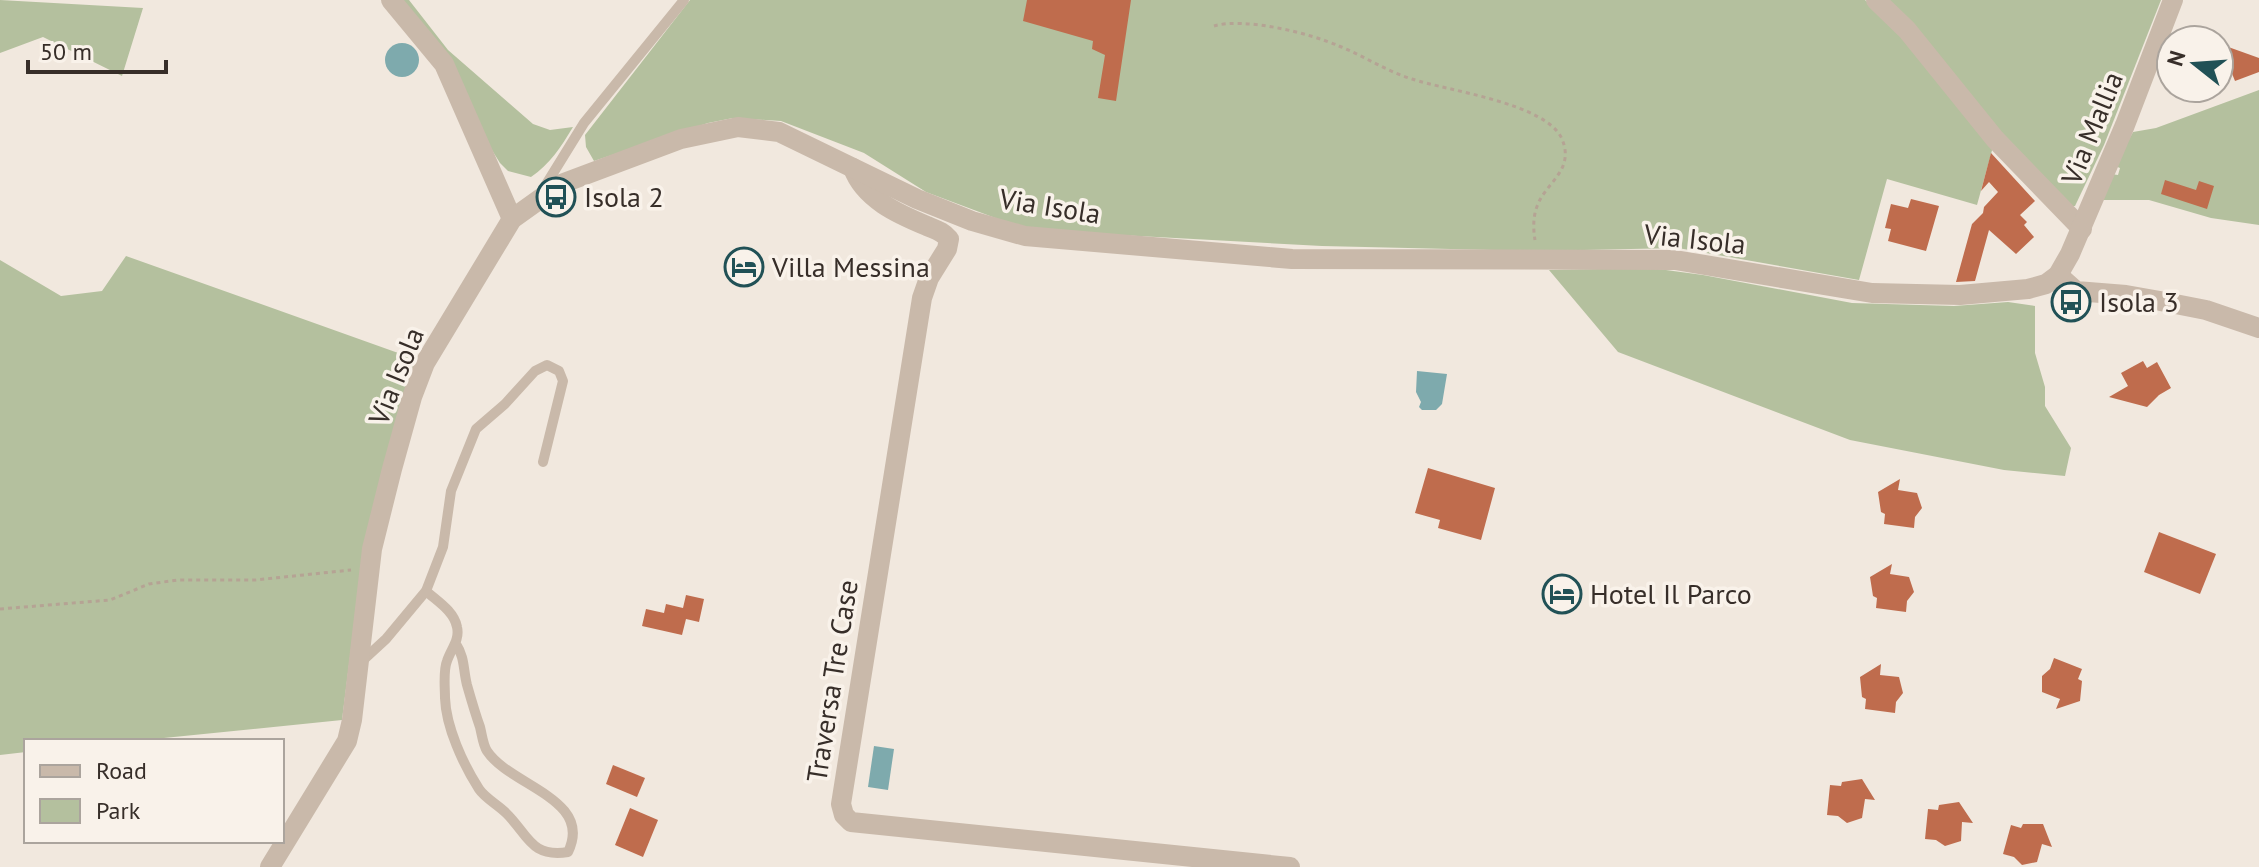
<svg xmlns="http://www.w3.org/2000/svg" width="2259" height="867" font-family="'PT Sans',sans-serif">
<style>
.green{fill:#b4c09e}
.water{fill:#7eaaad}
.building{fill:#bf6c4d}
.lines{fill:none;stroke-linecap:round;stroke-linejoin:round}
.path{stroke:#b5a394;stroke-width:3;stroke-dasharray:4 4;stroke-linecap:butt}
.service{stroke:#c9b9aa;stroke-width:10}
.minor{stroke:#c9b9aa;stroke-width:20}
.tertiary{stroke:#c9b9aa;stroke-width:20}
.labels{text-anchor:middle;stroke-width:7;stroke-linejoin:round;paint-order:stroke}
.street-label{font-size:28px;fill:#372e29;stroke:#f9f2ea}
.poi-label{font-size:28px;fill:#372e29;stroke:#f9f2ea;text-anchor:start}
</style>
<rect width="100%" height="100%" fill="#f1e8de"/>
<g class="green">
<polygon points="0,0 143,8 122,76 43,37 0,53"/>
<path d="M398,0H409L448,50L533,124L550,130L573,127C561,147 550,164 531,177L508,171L500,163Z"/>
<polygon points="690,0 1865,0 1899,31 1994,143 1977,205 1887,179 1859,280 1678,248 1537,251 1322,246 1027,230 926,192 864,153 781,121 733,118 708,123 594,161 586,147 585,135"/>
<polygon points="1885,0 2161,0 2104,145 2075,206 2070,206 1999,134"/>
<polygon points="2259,90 2259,225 2211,218 2149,200 2101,200 2111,174 2118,175 2120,168 2115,166 2133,132 2156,128"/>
<polygon points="126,256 415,359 404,395 352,641 342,720 134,741 26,741 26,752 0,755 0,260 61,296 102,291"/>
<polygon points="1651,268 1703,275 1852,303 1954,306 2008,302 2035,306 2035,353 2045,387 2045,406 2071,448 2065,476 2004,470 1850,440 1618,352 1549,270"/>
</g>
<g class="water">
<circle cx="402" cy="60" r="17"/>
<polygon points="1417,371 1447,374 1442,404 1436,410 1422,410 1419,407 1421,402 1416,392"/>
<polygon points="874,746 894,749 888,790 868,787"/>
</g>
<g class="building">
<polygon points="1027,0 1131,0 1116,101 1098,98 1105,55 1092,49 1093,41 1023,21"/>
<polygon points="2220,44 2259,58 2259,72 2235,81"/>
<polygon points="1991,153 2035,201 2020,215 2027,222 2024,225 2034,237 2016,254 1989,230 1975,281 1956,282 1972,224 1983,213 1984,207 1998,192 1989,182 1981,191"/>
<polygon points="2165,180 2196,190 2199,181 2214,186 2207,209 2161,194"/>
<polygon points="1911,199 1939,206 1926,251 1888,241 1891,229 1885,228 1891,204 1908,208"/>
<polygon points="2143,361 2147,368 2157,362 2171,388 2159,395 2147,407 2109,397 2128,386 2121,373"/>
<polygon points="1428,468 1495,488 1481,540 1438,528 1440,520 1415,513"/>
<polygon points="1900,479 1898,490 1917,493 1922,508 1915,517 1914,528 1884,524 1885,514 1881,512 1878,492"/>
<polygon points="2159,532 2216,554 2200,594 2144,572"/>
<polygon points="1892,564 1890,574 1909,577 1914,592 1907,601 1906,612 1876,608 1877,598 1873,596 1870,577"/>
<polygon points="686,595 704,599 699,622 686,619 682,635 642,626 646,609 664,613 666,604 683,608"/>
<polygon points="2054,658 2082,669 2078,679 2082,681 2080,701 2056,709 2060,699 2042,692 2042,676 2050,669"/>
<polygon points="1881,664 1880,675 1899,677 1903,693 1896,702 1895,713 1865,709 1866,699 1862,697 1860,677"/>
<polygon points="613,765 645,778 637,797 606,784"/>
<polygon points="1862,779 1875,800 1865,799 1862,818 1847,823 1838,816 1827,815 1830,785 1841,786 1842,782"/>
<polygon points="1959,802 1973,823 1962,822 1961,841 1945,846 1936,840 1925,839 1928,809 1938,810 1939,805"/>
<polygon points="630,808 658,820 643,857 615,845"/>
<polygon points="2023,824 2043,824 2052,847 2042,844 2037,862 2022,865 2014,857 2003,854 2011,825 2021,828"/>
</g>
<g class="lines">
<g class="path">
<path d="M1214,26C1245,17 1309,33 1339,46C1364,56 1386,71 1412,79C1448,91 1546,103 1562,139C1575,170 1546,183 1538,204C1533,215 1533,228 1535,240"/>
<polyline points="0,609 110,600 149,584 178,580 255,580 351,570"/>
</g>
<g class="service">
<polyline points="542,191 584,123 684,0"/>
<path d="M426,591C437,601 454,611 457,627C460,640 451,649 447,661C443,671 445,687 445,698C446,727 463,764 479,789C485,798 498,805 506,813C528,834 530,858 568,852C594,799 510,786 487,751C483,745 482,735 480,727C475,713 471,699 467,685C463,669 465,658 456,644"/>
<polyline points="361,662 386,639 426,591 443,547 451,491 476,429 505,404 535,371 547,365 559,371 563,381 543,462"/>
</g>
<g class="minor">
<polyline points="391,0 444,64 512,219"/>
<polyline points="1876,0 1907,30 1995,139 2082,229"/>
<path d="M853,168C864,199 898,214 927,226C936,230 942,231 949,239L947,249L929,278L922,298L841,804L844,815L851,822L1290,867"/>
<polyline points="2058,275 2076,291 2126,295 2160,301 2206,310 2259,328"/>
</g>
<polyline class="tertiary" points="270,867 347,741 352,720 372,549 392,469 412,397 425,363 512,219 561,184 681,139 738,127 779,132 917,199 972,221 1025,236 1292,259 1675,260 1872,293 1960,295 2028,289 2046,284 2058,275 2070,254 2125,125 2173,0"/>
</g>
<defs>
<g id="bus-ring" transform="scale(2)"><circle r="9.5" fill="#f9f2ea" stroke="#215156" stroke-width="1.5"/><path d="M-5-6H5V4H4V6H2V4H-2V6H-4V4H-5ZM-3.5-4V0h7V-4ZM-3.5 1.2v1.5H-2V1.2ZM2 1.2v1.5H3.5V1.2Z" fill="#215156"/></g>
<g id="hotel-ring" transform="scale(2)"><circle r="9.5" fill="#f9f2ea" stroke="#215156" stroke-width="1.5"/><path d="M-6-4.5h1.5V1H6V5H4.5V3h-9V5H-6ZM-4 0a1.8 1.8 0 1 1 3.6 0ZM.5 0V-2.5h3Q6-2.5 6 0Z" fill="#215156"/></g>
</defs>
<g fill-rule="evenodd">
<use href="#bus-ring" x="556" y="197"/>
<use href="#hotel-ring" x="744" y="267"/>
<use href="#bus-ring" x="2071" y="302"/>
<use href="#hotel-ring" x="1562" y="594"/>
</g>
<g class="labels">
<g class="street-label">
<text transform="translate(2092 128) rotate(-68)" y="10">Via Mallia</text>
<text transform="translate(1050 206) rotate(9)" y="10">Via Isola</text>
<text transform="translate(1695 239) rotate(6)" y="10">Via Isola</text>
<text transform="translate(396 376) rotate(-68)" y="10">Via Isola</text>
<text transform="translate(832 681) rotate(-81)" y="10">Traversa Tre Case</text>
</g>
<g class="poi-label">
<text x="584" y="207">Isola 2</text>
<text x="772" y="277">Villa Messina</text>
<text x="2099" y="312">Isola 3</text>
<text x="1590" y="604">Hotel Il Parco</text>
</g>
</g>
<rect x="24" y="739" width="260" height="104" fill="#f9f2ea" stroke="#aba49d" stroke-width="2"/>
<rect x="40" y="765" width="40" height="12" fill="#c9b9aa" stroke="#aba49d" stroke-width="2"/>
<text x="96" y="779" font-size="24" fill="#372e29">Road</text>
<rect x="40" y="799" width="40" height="24" fill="#b4c09e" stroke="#aba49d" stroke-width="2"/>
<text x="96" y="819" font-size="24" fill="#372e29">Park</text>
<g transform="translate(2195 64) rotate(287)"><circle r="38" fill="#f9f2ea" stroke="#aba49d" stroke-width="2"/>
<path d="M0-6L14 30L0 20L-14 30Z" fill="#215156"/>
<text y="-12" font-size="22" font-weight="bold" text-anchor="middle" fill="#372e29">N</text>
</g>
<path d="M28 60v12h138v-12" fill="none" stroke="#372e29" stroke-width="4"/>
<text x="40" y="60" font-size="24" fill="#372e29" stroke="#f9f2ea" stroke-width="6" paint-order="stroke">50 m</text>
</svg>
